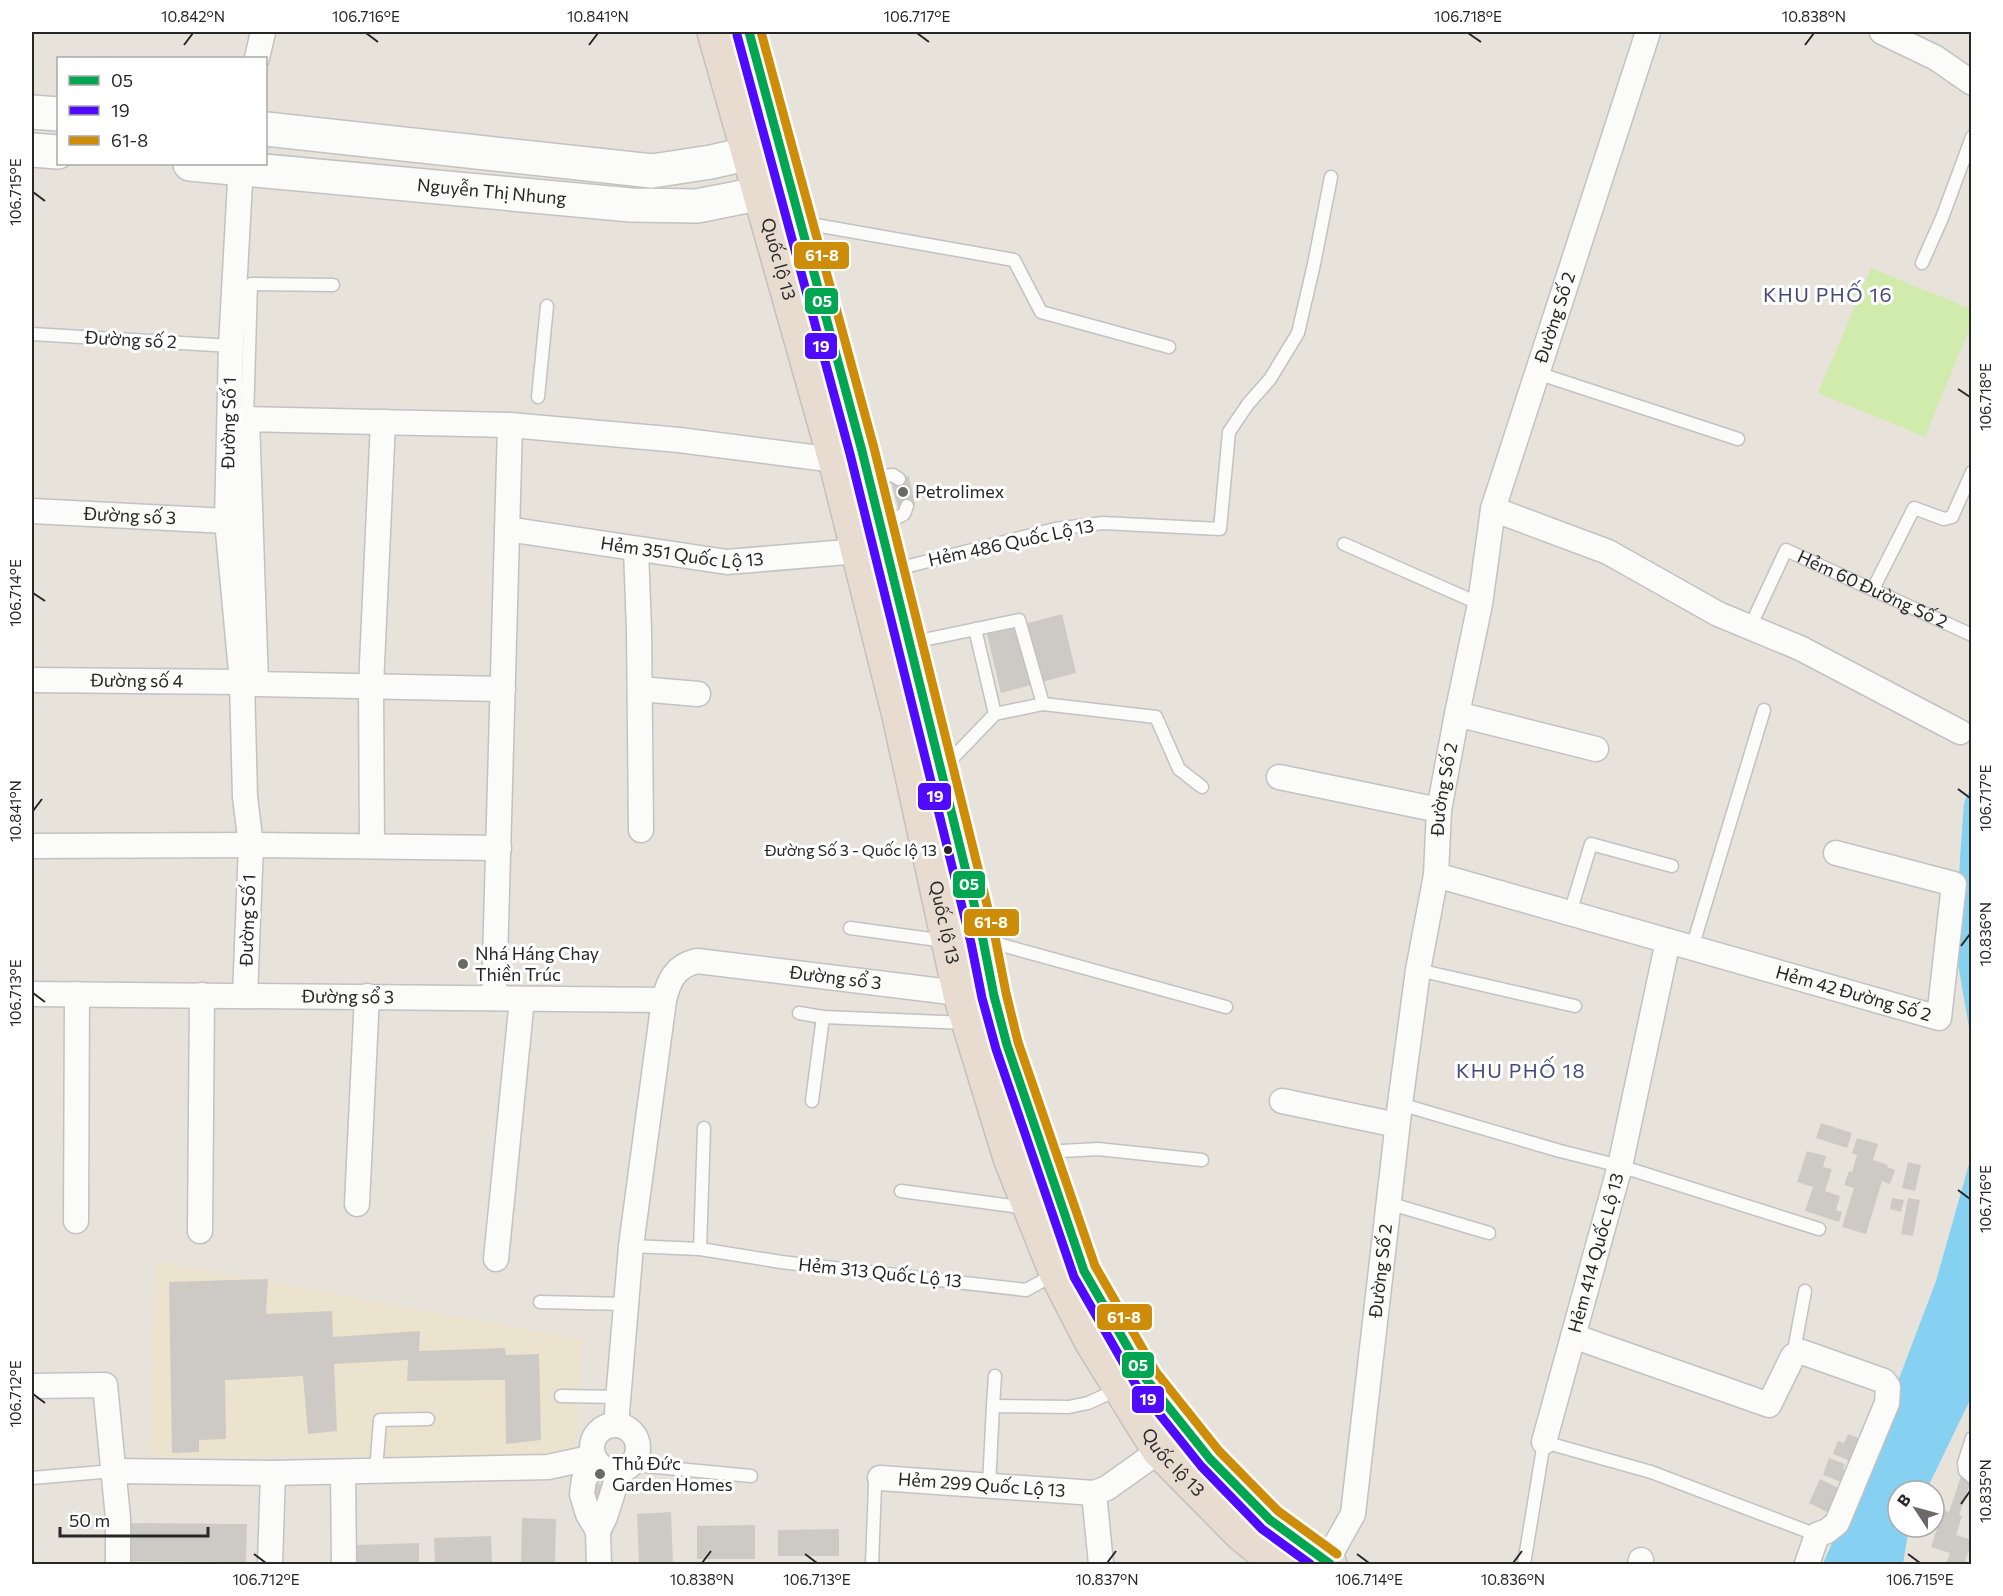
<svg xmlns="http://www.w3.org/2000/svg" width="2003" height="1596" font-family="Commissioner,sans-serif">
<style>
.education{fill:#ece3ce}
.pitch{fill:#d1ebad}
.water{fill:#86d1f1}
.building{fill:#cdcac5}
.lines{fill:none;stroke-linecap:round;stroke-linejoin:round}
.lane-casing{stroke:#c3c2c2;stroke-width:15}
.street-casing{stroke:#c3c2c2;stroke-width:27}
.secondary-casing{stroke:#c3c2c2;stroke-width:36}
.highway-casing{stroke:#c3c1bf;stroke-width:36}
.lane{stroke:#fbfbfa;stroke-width:12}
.street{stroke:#fbfbfa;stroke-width:24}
.secondary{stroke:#fbfbfa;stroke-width:33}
.highway{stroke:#e8dcd1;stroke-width:33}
.bus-1-casing{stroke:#fff;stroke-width:14}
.bus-2-casing{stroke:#fff;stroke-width:14}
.bus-3-casing{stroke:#fff;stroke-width:14}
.bus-1{stroke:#00a651;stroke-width:9}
.bus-2{stroke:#4f0aff;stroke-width:9}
.bus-3{stroke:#cd8d08;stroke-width:9}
.ticks{fill:none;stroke:#272727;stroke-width:2}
.poi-dot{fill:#6a6966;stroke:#fff;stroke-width:2}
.bus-dot{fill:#272727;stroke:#fff;stroke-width:2}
.labels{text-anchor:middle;stroke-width:6;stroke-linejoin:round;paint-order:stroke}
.bus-label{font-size:16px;fill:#272727;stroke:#fff;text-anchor:end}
.street-label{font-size:18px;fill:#272727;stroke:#fff}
.poi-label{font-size:18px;fill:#272727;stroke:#fff;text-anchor:start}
.neighbourhood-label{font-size:20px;letter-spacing:1.5px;fill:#444b7b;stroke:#fff}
.line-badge{stroke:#fff;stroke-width:2}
.badge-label{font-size:16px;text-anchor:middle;font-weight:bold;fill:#fff}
.neatline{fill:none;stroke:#272727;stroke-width:2}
.ticks-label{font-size:15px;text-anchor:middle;fill:#272727}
</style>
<rect width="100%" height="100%" fill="#e7e3db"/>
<polygon class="education" points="156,1261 584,1340 575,1451 556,1455 149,1457"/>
<polygon class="pitch" points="1871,268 1971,309 1971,325 1925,437 1818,393"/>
<g class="water">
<polygon points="1971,786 1971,1039 1956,952 1960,858 1964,803"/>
<polygon points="1971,1157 1971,1398 1926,1491 1898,1491 1898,1527 1909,1527 1903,1564 1823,1564 1872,1450 1936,1281"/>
</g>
<g class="building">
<polygon points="909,476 915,504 898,508 891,481"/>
<polygon points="1062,614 1076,673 1001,693 987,634"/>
<polygon points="1821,1123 1852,1133 1847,1148 1816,1138"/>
<polygon points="1857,1138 1878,1144 1873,1160 1888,1165 1887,1167 1895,1170 1890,1184 1882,1181 1866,1234 1842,1227 1854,1188 1844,1185 1849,1171 1852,1172 1857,1155 1852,1153"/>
<polygon points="1807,1151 1826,1156 1823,1167 1832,1169 1825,1191 1840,1196 1836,1210 1842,1212 1839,1222 1805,1211 1813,1187 1797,1182"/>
<polygon points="1908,1162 1921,1165 1915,1191 1902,1188"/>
<polygon points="1892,1198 1904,1200 1901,1212 1890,1209"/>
<polygon points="1908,1198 1920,1200 1913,1236 1901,1234"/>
<polygon points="268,1279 266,1314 332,1311 333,1337 420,1331 419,1351 505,1348 506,1355 539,1354 541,1440 506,1444 505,1380 407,1381 408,1360 334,1364 337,1431 308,1434 303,1376 225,1380 226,1439 199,1440 199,1452 172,1453 169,1282"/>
<polygon points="1848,1434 1871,1443 1862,1466 1833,1454 1838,1441 1844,1443"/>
<polygon points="1829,1458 1845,1464 1843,1469 1859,1475 1854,1487 1823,1475"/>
<polygon points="1963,1470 1972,1478 1959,1515 1962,1516 1956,1535 1972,1540 1972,1542 1964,1564 1946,1564 1950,1553 1931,1547 1943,1510 1949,1512"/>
<polygon points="1820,1479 1846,1492 1835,1516 1809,1503"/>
<polygon points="603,1483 604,1501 590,1502 588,1484"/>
<polygon points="671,1512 673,1563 639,1564 637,1514"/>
<polygon points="522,1518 556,1519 555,1564 521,1564"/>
<polygon points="124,1523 247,1524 246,1562 123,1561"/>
<polygon points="755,1525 755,1559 697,1559 697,1526"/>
<polygon points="839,1529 839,1556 778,1556 778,1530"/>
<polygon points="491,1536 492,1564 435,1564 434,1538"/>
<polygon points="419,1543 419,1564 355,1564 355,1545"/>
</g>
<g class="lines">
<g class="lane-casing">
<g id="lane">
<polyline points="804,223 1014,260 1041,312 1169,347"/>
<polyline points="1922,263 1942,218 1972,137"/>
<polyline points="32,334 231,346"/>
<polyline points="1537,373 1738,439"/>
<polyline points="538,397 547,306"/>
<polyline points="247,419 251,284 333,285"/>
<polyline points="871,477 893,475 899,479"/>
<polyline points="882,526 904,514 907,506"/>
<polyline points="1344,544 1480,604"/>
<polyline points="893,570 1055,529 1103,523 1220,529 1229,432 1248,404 1270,379 1298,333 1314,264 1331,177"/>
<polyline points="1873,589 1914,508 1944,519 1952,517 1972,472"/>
<path id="s1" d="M1750,627L1786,550L1972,635"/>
<polyline points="909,643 1019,620 1043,704 1156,717 1179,769 1202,787"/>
<polyline points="995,714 1043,704"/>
<polyline points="944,767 995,714 975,629"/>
<polyline points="1570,913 1591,844 1672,866"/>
<polyline points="850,928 945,941"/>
<polyline points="987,941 1226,1007"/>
<polyline points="1692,948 1764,710"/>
<polyline points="1418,970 1575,1006"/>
<polyline points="799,1013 823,1017 966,1023"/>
<polyline points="812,1101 823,1017"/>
<polyline points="1400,1104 1560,1151 1620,1166 1819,1229"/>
<polyline points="1044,1152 1098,1149 1202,1160"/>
<polyline points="901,1191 1027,1208"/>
<polyline points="1388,1203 1489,1233"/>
<polyline points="631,1246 700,1249 781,1262 1026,1290 1055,1274"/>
<polyline points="700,1249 704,1128"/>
<polyline points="540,1302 626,1304"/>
<polyline points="1793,1356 1805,1291"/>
<polyline points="561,1396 619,1397"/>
<polyline points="993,1406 995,1376"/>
<polyline points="1972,1438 1964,1463 1965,1471 1972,1477"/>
<polyline points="634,1461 646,1466 751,1476"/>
<polyline points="376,1471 380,1420 428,1419"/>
<polyline points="32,1478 113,1471"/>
<polyline points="989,1485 993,1406 1069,1407 1088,1403 1119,1389"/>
<polyline points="872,1564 875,1485 880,1478"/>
<polyline points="1524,1564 1544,1442 1651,1472 1817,1535"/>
</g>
</g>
<g class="street-casing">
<g id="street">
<polyline points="1882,32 1936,58 1972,83"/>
<polyline points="257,58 263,32"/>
<polyline points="241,164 231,346 227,521 242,682 245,797 251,845 245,996"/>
<polyline points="1493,509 1608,552 1718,614 1800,648 1960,732"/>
<path id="s2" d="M32,511L227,521"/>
<path id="s3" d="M507,529L727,562L859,551"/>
<polyline points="636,549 639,630 641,830"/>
<path id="s4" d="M32,680L242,682"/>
<polyline points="503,689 256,684 247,419 510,425 679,440 835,460"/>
<polyline points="640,689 698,694"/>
<polyline points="1457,714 1596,749"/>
<polyline points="1279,777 1439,810"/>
<polyline points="32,846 251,845 499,848"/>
<polyline points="372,846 371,686 383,422"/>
<path id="s5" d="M1436,875L1939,1018L1954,884L1836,853"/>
<path id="s6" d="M32,994L664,1000"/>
<polyline points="494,998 510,425"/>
<polyline points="1282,1101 1397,1125"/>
<polyline points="357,1204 367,996"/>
<polyline points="76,1221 77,994"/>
<polyline points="200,1231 202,995"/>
<polyline points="496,1259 522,999"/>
<polyline points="1573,1336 1769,1405 1793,1356 1802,1352 1884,1381 1888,1387 1887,1403 1837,1523 1827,1531 1817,1535 1807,1564"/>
<polyline points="32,1386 105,1385 118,1518 118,1564"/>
<path id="s7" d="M616,1424L631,1246L664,1000C669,979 676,966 697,961L975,995"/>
<circle cx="615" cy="1448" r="23"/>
<path id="s8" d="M1544,1442L1620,1166L1668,941"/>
<polyline points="597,1462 584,1479 582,1494 588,1514 598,1531 599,1564"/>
<polyline points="113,1471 273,1473 548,1467 594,1457"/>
<polyline points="343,1472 344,1564"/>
<path id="s9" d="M880,1478L1094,1493L1107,1488L1159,1451"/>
<polyline points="1094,1493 1101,1564"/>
<polyline points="598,1531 605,1517 620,1470"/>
<path id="s10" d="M1326,1562L1353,1514L1400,1104L1418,970L1436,875L1439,810L1457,714L1480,604L1493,509L1648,32"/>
<polyline points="270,1564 273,1473"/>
<polyline points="1640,1564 1641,1560"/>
</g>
</g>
<g class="secondary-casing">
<g id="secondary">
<polyline points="32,112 58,114"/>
<polyline points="266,129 652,171 711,162 776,147"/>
<polyline points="32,150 58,152"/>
<path id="s11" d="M190,164L631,205L697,206L788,188"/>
</g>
</g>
<g class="highway-casing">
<g id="highway">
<path id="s12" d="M714,32L835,460L899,716L960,995L1010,1158L1056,1273L1091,1341L1159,1451L1241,1534L1277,1564"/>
<polyline points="749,32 862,451 983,940 994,996 1007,1045 1084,1271 1113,1323 1146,1379 1210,1459 1270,1520 1330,1564"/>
</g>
</g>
<use href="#lane" class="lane"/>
<use href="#street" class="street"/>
<use href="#secondary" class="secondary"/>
<use href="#highway" class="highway"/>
<g class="bus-1-casing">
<polyline id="bus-1" points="749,32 862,451 983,940 994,996 1007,1045 1084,1271 1146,1379 1210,1459 1270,1520 1330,1564"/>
</g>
<g class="bus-2-casing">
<polyline id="bus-2" points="737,35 850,454 971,943 982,998 996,1049 1074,1277 1136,1385 1201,1466 1262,1529 1310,1564"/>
</g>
<g class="bus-3-casing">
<polyline id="bus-3" points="761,32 874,448 995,937 1006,993 1018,1042 1095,1266 1156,1372 1219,1451 1278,1511 1337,1554"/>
</g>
<use href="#bus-1" class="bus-1"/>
<use href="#bus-2" class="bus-2"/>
<use href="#bus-3" class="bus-3"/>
</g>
<path class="ticks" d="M366,33L378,42M917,33L929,42M1468,33L1481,42M184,45L193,33M589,45L598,33M1805,45L1814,33M33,192L45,201M1958,389L1970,397M33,593L45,601M1958,789L1970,798M33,811L42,799M1961,946L1970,934M33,993L45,1002M1958,1190L1970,1199M33,1394L45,1403M1961,1504L1970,1491M254,1554L266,1563M805,1554L817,1563M1357,1554L1369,1563M1908,1554L1920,1563M702,1563L711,1551M1107,1563L1116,1551M1513,1563L1522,1551"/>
<g class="poi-dot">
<circle cx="903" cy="492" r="6"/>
<circle cx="463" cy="964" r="6"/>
<circle cx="600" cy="1474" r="6"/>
</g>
<circle class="bus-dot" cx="948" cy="850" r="5"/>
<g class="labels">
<g class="bus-label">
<text x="937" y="856">Đường Số 3 - Quốc lộ 13</text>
</g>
<g class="street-label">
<text dy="6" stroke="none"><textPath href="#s11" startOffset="303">Nguyễn Thị Nhung</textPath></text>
<text dy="6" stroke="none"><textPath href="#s12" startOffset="236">Quốc lộ 13</textPath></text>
<text dy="6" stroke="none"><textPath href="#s10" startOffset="1272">Đường Số 2</textPath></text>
<text transform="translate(131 340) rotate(3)" y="6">Đường số 2</text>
<text transform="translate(229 423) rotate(-89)" y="6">Đường Số 1</text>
<text dy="6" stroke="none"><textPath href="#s2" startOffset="98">Đường số 3</textPath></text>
<text transform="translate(1011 543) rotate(-12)" y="6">Hẻm 486 Quốc Lộ 13</text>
<text dy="6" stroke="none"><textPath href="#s3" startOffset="177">Hẻm 351 Quốc Lộ 13</textPath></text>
<text dy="6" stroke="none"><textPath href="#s1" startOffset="180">Hẻm 60 Đường Số 2</textPath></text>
<text dy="6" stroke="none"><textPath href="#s4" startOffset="105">Đường số 4</textPath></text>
<text dy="6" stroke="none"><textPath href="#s10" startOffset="786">Đường Số 2</textPath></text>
<text transform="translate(248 920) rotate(-88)" y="6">Đường Số 1</text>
<text dy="6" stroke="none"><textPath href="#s12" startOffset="920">Quốc lộ 13</textPath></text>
<text dy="6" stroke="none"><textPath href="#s7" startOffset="621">Đường sổ 3</textPath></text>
<text dy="6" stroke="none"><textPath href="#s5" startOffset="434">Hẻm 42 Đường Số 2</textPath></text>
<text dy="6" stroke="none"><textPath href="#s6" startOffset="316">Đường sổ 3</textPath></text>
<text dy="6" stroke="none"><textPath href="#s8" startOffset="196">Hẻm 414 Quốc Lộ 13</textPath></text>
<text dy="6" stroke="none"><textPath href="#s10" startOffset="300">Đường Số 2</textPath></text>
<text transform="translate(880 1273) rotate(6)" y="6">Hẻm 313 Quốc Lộ 13</text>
<text dy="6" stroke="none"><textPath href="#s12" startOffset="1512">Quốc lộ 13</textPath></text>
<text dy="6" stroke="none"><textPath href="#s9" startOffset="102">Hẻm 299 Quốc Lộ 13</textPath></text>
</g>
<g class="poi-label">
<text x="915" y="498">Petrolimex</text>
<text x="475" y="960">Nhá Háng Chay<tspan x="475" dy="21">Thiền Trúc</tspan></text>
<text x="612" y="1470">Thủ Đức<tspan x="612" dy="21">Garden Homes</tspan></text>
</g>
<g class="neighbourhood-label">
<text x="1828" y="302">KHU PHỐ 16</text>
<text x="1521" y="1078">KHU PHỐ 18</text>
</g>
</g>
<g class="line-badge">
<rect x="793" y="241" width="57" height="29" rx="6" fill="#cd8d08"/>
<rect x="804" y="287" width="35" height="28" rx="6" fill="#00a651"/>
<rect x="804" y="332" width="34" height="28" rx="6" fill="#4f0aff"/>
<rect x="917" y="782" width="35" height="29" rx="6" fill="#4f0aff"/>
<rect x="952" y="870" width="34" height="29" rx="6" fill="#00a651"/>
<rect x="963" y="908" width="57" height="29" rx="6" fill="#cd8d08"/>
<rect x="1096" y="1303" width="57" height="28" rx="6" fill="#cd8d08"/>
<rect x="1121" y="1351" width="34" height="28" rx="6" fill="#00a651"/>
<rect x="1131" y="1385" width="34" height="29" rx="6" fill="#4f0aff"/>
</g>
<g class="badge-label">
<text x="822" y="261">61-8</text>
<text x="822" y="307">05</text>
<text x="821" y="352">19</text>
<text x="935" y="802">19</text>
<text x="969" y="890">05</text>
<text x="991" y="928">61-8</text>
<text x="1124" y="1323">61-8</text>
<text x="1138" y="1371">05</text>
<text x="1148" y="1405">19</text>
</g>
<rect width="2003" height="1596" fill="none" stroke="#ffffff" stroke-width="66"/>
<rect x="57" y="57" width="210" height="108" fill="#ffffff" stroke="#a9a9a9" stroke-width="1.5"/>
<rect x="69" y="76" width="30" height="9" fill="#00a651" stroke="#a9a9a9" stroke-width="1.5"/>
<text x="111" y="87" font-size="18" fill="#272727">05</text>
<rect x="69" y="106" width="30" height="9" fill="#4f0aff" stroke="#a9a9a9" stroke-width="1.5"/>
<text x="111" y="117" font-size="18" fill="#272727">19</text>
<rect x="69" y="136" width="30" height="9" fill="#cd8d08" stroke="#a9a9a9" stroke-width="1.5"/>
<text x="111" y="147" font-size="18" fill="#272727">61-8</text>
<g transform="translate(1916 1509) rotate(306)"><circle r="28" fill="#ffffff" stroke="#a9a9a9" stroke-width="1.5"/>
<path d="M0-4.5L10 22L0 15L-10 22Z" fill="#6a6966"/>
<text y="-9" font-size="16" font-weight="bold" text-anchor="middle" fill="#272727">B</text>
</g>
<path d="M60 1527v9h148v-9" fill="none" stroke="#272727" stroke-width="3"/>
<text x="69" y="1527" font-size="18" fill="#272727" stroke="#ffffff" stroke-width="4.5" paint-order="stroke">50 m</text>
<rect x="33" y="33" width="1937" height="1530" class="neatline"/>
<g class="ticks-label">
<text x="193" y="22">10.842°N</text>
<text x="366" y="22">106.716°E</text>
<text x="598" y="22">10.841°N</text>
<text x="917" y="22">106.717°E</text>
<text x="1468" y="22">106.718°E</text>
<text x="1814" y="22">10.838°N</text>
<text transform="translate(16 192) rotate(-90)" y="5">106.715°E</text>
<text transform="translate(1986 397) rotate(-90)" y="5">106.718°E</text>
<text transform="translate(16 593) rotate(-90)" y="5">106.714°E</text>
<text transform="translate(1986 798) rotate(-90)" y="5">106.717°E</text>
<text transform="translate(16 811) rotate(-90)" y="5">10.841°N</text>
<text transform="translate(1986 934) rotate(-90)" y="5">10.836°N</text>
<text transform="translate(16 993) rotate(-90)" y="5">106.713°E</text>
<text transform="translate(1986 1199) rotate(-90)" y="5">106.716°E</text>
<text transform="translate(16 1394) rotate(-90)" y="5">106.712°E</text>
<text transform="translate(1986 1491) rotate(-90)" y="5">10.835°N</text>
<text x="266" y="1585">106.712°E</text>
<text x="702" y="1585">10.838°N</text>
<text x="817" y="1585">106.713°E</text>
<text x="1107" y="1585">10.837°N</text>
<text x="1369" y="1585">106.714°E</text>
<text x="1513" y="1585">10.836°N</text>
<text x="1920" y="1585">106.715°E</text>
</g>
</svg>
